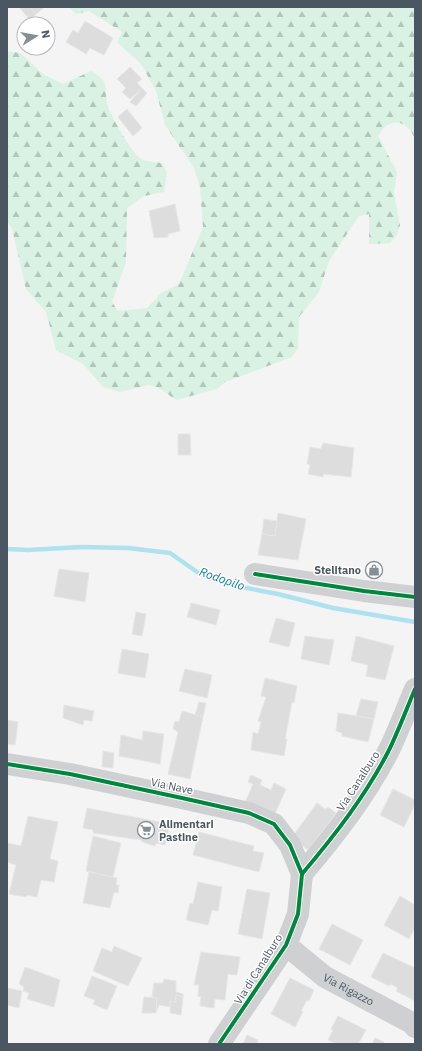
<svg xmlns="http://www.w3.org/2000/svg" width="422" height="1051" font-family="'IBM Plex Sans',sans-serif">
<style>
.forest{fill:url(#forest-firs)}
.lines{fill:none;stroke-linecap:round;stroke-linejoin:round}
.stream{stroke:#aee2f0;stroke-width:4.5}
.building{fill:#ddddde;stroke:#e5e6e7}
.minor{stroke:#ced0d2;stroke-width:22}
.cycleway-casing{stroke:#fff;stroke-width:6}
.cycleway{stroke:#00873e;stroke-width:4}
.labels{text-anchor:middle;stroke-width:3;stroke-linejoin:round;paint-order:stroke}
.poi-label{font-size:11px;font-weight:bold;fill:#4a5661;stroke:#fff;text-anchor:end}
.street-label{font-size:11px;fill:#4a5661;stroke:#fff}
.water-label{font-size:12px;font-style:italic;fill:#0c7c9b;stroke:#fff}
</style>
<defs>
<pattern id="forest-firs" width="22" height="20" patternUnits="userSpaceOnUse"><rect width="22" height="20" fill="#d9f2e3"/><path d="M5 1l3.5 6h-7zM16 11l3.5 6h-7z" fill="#b2c7bb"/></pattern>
</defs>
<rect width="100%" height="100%" fill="#f4f4f4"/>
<path class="forest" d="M69,7H415V139C407,119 389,116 378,136L397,172L394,193L400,225L397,235L390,243L369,244V214L359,216L329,261L319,292L299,317L298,348L292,357L225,382L217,389L176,400L159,388L149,385L120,392L103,387L83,364L56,350L46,312L26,289L12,229L7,221V51L20,53L43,74L63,84L91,71C112,82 103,89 108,107C111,116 133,155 141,159C147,162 156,162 162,163L167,172L164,192L144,196L127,208L126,262L112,302L118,311L147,308L161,293L179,284L203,227L200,187L194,168L165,125L156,91L141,64L117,42L122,32L89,11L76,14Z"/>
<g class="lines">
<polyline class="stream" points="7,549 28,550 81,547 128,548 170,553 200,574 236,586 278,594 333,608 415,622"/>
</g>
<g class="building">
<polygon points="19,7 30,7 36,14 30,20"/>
<polygon points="30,7 45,7 36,14"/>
<polygon points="85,21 113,38 104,55 90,48 86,54 66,42 73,30 78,33"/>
<polygon points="130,67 142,79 137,83 142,88 130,99 122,92 126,88 117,79"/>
<polygon points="142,88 147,93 136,106 130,102"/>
<polygon points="127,109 142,128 133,136 118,117"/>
<polygon points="175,204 180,231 168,234 168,237 154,238 149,211"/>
<polygon points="178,434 190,434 191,455 178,455"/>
<polygon points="323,443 354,448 351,477 324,474 323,477 308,474 310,465 307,464 310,447 321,449"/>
<polygon points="278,513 306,519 298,560 258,555 262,534 275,536"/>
<polygon points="264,519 277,521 275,536 262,534"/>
<polygon points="59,569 89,573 85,602 54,596"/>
<polygon points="191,603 220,610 216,625 187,617"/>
<polygon points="136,612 146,614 142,636 132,634"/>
<polygon points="276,618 295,623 289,647 269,642"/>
<polygon points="305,636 334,640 329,665 301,659"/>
<polygon points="356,636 394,646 385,680 366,676 368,665 351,661"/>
<polygon points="122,649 149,654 145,678 118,673"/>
<polygon points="185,669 212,675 207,698 179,691"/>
<polygon points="265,678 297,686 294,703 292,702 285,739 287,739 284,756 251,750 253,732 258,734 261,722 258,721 266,697 261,696"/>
<polygon points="361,699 378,702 374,719 356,716"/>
<polygon points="199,702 206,703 203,717 195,715"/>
<polygon points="64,705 94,711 92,721 84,720 83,725 63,718"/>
<polygon points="182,711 203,717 190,779 168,774 178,732 173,729 175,721 179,722"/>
<polygon points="338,713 374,719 368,742 342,736 342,733 336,731"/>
<polygon points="7,720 18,722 15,745 7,744"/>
<polygon points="143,731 164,734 160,764 119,756 121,735 142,740"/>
<polygon points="103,751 114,753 113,768 102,767"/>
<polygon points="251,775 262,780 260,785 271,790 274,783 286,789 274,816 245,803 253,784 248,782"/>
<polygon points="393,789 415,800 415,804 404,827 380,815"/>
<polygon points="317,803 325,809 328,807 336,813 308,850 292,837"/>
<polygon points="87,808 170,824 165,845 156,843 155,846 142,842 141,840 93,833 93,830 83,828"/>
<polygon points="28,816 58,822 50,859 58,861 54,882 41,880 37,897 27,895 26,897 9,894 16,865 7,862 7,843 21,846"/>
<polygon points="199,832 254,846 253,851 264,853 259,872 193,855"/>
<polygon points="93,836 121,843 113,877 86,871"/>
<polygon points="89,872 117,878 116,885 119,885 118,893 114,892 110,908 83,903"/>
<polygon points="198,882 222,887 218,911 212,910 208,925 186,920 190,903 193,904"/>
<polygon points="247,889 270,893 262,939 238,934"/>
<polygon points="400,896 415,905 415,928 409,939 384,925"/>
<polygon points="332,924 363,940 350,965 319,949"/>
<polygon points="114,946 142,958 128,986 93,971 102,948 112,952"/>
<polygon points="201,952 240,957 237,975 228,974 225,1000 215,999 214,1008 200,1006 201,997 198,996 199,985 194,985"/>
<polygon points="383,953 415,968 415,1001 396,991 398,988 390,984 389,986 371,977"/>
<polygon points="25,967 60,980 54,1007 27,999 29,993 23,991 24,987 19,984"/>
<polygon points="92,976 117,986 107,1010 93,1004 95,1000 84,996"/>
<polygon points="290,978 314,990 309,1001 307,1000 301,1011 303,1012 295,1027 271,1014"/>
<polygon points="164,979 176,981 176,992 183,994 183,997 176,995 176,1002 170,1001 171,1007 159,1005 156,1013 157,998 152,997 154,983 163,983"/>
<polygon points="7,988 22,991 19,1008 7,1005"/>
<polygon points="176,995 183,997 181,1015 170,1013 170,1001 176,1002"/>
<polygon points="144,997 157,998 156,1013 142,1013"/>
<polygon points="338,1016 366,1030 358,1044 336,1044 328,1040 333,1030 331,1029"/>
<polygon points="247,1035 258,1040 257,1044 243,1044"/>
<polygon points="375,1038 384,1042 383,1044 372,1044"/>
</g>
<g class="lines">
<g class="minor">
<polyline points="255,574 364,591 415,597"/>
<polyline points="7,764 70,774 182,798 249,813 274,824 290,845 302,874 298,914 286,945 219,1044"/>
<path d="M302,874C335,835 367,794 390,748C399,729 407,708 415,689"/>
<path id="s1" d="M286,945L325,977L412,1023L415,1027"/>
</g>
<g class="cycleway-casing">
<g id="cycleway">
<polyline points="255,574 364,591 415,597"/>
<polyline points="7,764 70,774 182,798 249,813 274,824 290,845 302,874 298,914 286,945 219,1044"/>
<path d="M302,874C335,835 367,794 390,748C399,729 407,708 415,689"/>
</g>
</g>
<use href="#cycleway" class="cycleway"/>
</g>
<defs>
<g id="shop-ring" transform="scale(0.9)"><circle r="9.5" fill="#fff" stroke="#868d94" stroke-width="1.5"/><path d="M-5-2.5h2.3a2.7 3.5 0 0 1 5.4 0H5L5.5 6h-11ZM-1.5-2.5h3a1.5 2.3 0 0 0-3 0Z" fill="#868d94"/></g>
<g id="supermarket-ring" transform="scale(0.9)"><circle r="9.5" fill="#fff" stroke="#868d94" stroke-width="1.5"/><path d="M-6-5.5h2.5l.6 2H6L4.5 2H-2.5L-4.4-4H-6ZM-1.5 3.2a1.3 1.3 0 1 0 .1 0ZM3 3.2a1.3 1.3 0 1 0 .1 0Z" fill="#868d94"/></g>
</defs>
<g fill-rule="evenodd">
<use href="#shop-ring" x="374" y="570"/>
<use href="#supermarket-ring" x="146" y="830"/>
</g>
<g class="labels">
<g class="poi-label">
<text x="361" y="574">Stelitano</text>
<text x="159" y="828" text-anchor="start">Alimentari<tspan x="159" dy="13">Pastine</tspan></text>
</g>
<g class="street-label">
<text transform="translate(358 781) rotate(-57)" y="4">Via Canalburo</text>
<text transform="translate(172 786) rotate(12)" y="4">Via Nave</text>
<text transform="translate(258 969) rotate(-58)" y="4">Via di Canalburo</text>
<text dy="4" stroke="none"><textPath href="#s1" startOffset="77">Via Rigazzo</textPath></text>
</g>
<g class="water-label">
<text transform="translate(222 579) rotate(19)" y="4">Rodopilo</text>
</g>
</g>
<rect width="422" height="1051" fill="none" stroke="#4a5661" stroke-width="16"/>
<g transform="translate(36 36) rotate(79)"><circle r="19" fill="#ffffff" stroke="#b7bbc0"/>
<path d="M0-3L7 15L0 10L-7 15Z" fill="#868d94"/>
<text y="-6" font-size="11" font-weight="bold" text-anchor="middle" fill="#4a5661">N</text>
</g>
</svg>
